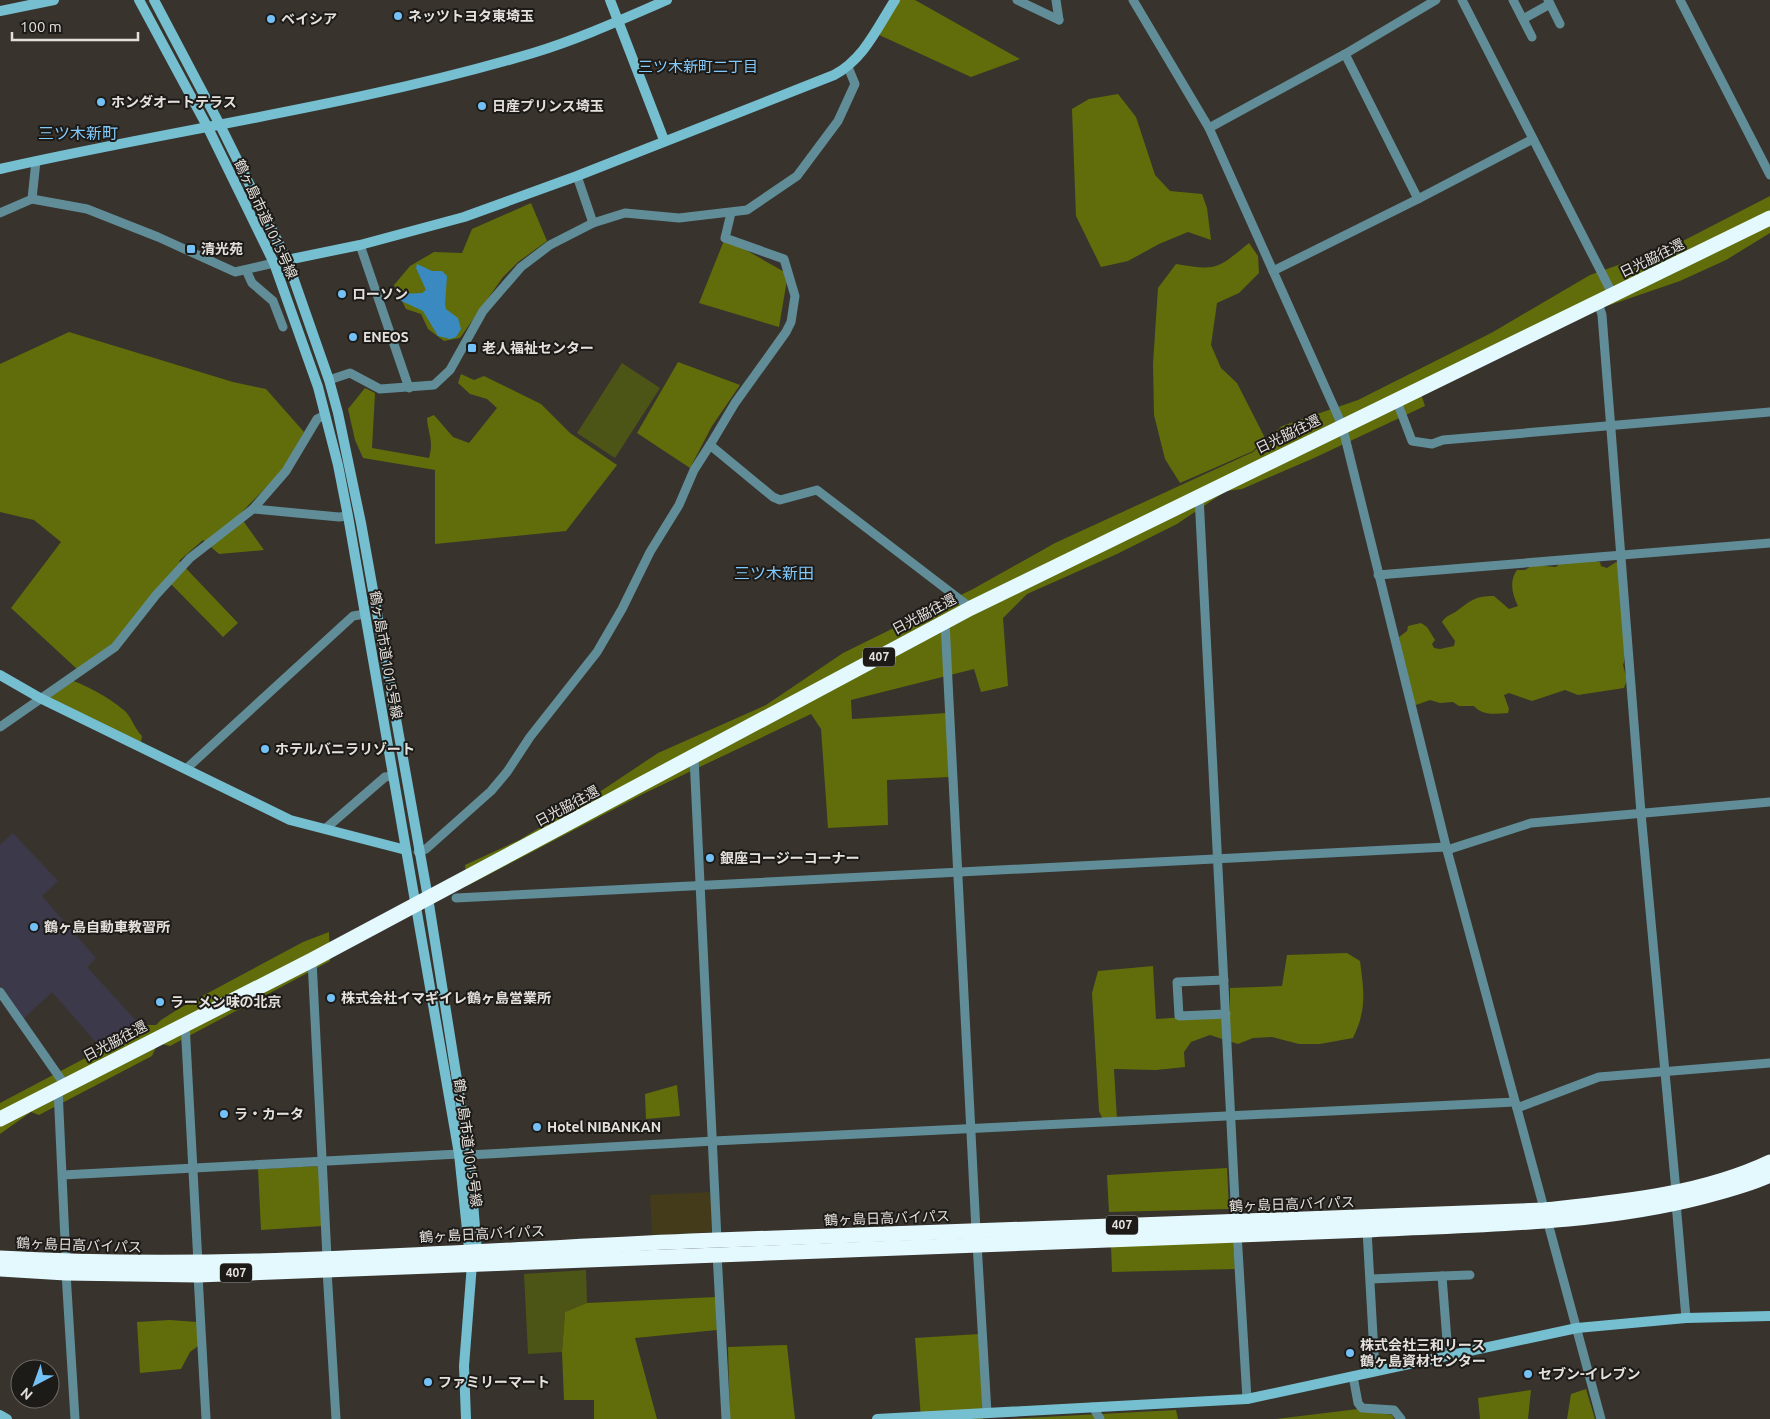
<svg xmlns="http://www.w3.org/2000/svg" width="1770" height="1419" font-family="Ubuntu,'Noto Sans JP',sans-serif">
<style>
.education{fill:#3c394a}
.green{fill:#4c5516}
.forest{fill:#616d0a}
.sand{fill:#443b1b}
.water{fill:#3a8ac1}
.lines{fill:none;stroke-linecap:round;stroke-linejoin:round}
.street{stroke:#608d97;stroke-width:9}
.secondary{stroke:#75bfd0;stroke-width:10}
.highway{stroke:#e4f9fe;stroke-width:15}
.poi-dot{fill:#73c1f6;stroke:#1d1b18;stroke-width:2}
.labels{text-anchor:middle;stroke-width:4;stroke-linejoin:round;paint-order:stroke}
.shield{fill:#1d1b18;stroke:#a8a6a2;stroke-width:1}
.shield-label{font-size:12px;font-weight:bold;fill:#e4e1dd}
.poi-label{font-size:14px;font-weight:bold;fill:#e4e1dd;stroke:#1d1b18;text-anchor:start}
.street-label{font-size:14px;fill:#e4e1dd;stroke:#1d1b18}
.neighbourhood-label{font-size:15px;fill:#83c9fb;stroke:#1d1b18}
.quarter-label{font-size:16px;fill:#83c9fb;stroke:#1d1b18}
</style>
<rect width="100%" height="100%" fill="#38332c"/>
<polygon class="education" points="13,833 58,881 42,896 96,958 87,967 141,1026 101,1048 52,992 23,1019 0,985 0,845"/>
<g class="green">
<polygon points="622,363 660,388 615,458 577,433"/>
<polygon points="586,1270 587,1303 565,1312 562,1352 528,1354 524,1274"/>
</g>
<g class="forest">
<polygon points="900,0 915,0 1020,59 971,77 877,34"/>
<polygon points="1118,94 1136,117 1155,175 1170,191 1202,194 1207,208 1211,240 1188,232 1159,244 1128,261 1101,267 1076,216 1072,109 1089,99"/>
<polygon points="1770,196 1770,233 1726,260 1680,281 1607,306 1594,308 1420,391 1425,406 1314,458 1242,489 1226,491 1177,524 1117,554 1027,594 1003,618 1008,686 981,692 974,669 851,700 852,719 947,713 950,777 887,780 888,825 828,828 821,729 811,714 643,794 467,886 465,865 519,840 592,797 658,753 766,705 843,653 973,589 1055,543 1253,452 1282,426 1358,400 1493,332 1590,275 1675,245"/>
<polygon points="531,203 547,241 518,262 503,277 460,338 444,341 428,329 421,314 406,309 394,285 410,266 434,252 462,253 472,229"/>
<polygon points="725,238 788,274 779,327 699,303"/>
<path d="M1249,243L1258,256L1259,273L1239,293L1217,303L1211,345L1221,368L1237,383L1265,438L1253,451L1180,483L1165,459L1154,415L1153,364L1158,288L1176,264C1218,271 1217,269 1249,243Z"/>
<polygon points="69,332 233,382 266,389 304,432 283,470 239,515 264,550 219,554 203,540 179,561 238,623 223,637 170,583 144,604 113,643 77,669 11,608 61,542 34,520 0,512 0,364"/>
<polygon points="678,362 740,385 712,426 690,468 637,433"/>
<path d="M461,374L474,380L484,376L541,404L570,433L617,465L566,531L435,544V470L363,458L355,440L348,409L365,388L375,393L372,448L429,458C434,441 428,434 427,418L434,415L453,437L469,443L497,408L487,399L470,394L458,383Z"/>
<path d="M1588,560L1600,562L1601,566L1607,568L1616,562L1619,565C1620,583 1629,653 1623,665L1627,680L1624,688L1578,695L1565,690L1532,701L1509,693L1504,695L1509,709L1508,713C1495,714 1483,716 1474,706H1459L1453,702L1440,703L1430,700L1416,705L1412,700L1399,637L1407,631L1408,626L1421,623L1427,627L1435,640L1432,644L1434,648L1440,649L1454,646L1455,641L1442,622C1446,615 1452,615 1458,610C1472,600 1475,596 1494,596L1509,609L1518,606C1512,594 1509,581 1517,570H1525L1533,565L1556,567L1561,562Z"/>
<path d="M70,680C87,685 113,700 126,712C132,719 135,729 142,736L141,742L50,698L59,687Z"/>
<polygon points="329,932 330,961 170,1046 158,1043 152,1056 39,1115 31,1112 0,1134 0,1103 148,1025 156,1025 161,1020 180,1008 303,942"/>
<path d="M1347,953L1360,961C1364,992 1367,1009 1353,1038L1320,1044H1299L1272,1037L1253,1038L1238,1044L1210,1035L1191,1042L1184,1052L1185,1067L1156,1070L1114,1069L1117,1120H1103L1099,1111L1092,993L1098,971L1153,966L1156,1019L1230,1014V988L1282,986L1287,955Z"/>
<polygon points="677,1085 680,1116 646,1119 645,1094"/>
<polygon points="320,1166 323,1226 261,1230 258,1169"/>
<polygon points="1227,1168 1229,1209 1109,1212 1107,1175"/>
<polygon points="1233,1242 1235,1269 1112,1272 1111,1245"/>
<polygon points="716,1297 717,1330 635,1338 657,1419 594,1419 594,1400 564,1400 562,1352 565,1312 587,1303"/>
<polygon points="170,1320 197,1322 198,1346 190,1352 181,1369 140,1373 137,1322"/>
<polygon points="979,1334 983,1419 921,1419 915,1338"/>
<polygon points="787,1345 795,1419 730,1419 728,1347"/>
<polygon points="1586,1389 1595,1419 1567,1419 1571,1394"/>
<polygon points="1531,1390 1528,1419 1480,1419 1478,1398"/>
<polygon points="1358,1409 1392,1415 1394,1419 1276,1419"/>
<polygon points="1176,1410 1178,1419 1008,1419"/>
</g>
<polygon class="sand" points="711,1192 713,1232 652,1235 650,1195"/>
<polygon class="water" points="417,264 432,271 442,271 447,276 445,304 446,309 458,318 461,329 456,337 450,339 438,336 423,311 395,298 400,294 422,293 426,290 416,268"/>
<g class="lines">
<g class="street">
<polyline points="1017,0 1059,20"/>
<polyline points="1056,0 1059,20"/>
<polyline points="1133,0 1209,128 1342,425 1447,850 1601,1419"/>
<polyline points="1462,0 1613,295"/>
<polyline points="1513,0 1532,37"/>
<polyline points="1548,0 1560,24"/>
<polyline points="1680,0 1770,175"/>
<polyline points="1523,19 1550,4"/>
<polyline points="1345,54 1418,199"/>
<polyline points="1209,128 1345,54 1436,0"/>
<polyline points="577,176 593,223"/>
<polyline points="32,199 36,161"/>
<polyline points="0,213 32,199 87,209 158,237 235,272 274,263"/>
<polyline points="360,245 409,388"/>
<polyline points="246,270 252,283 273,301 283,327"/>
<polyline points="1273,271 1418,199 1533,139"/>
<polyline points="1598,302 1602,315 1641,813 1676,1191"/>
<polyline points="329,380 350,373 380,389 434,385 450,370 483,311 521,267 550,245 593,223 625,213 679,218 747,210 797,176 838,121 855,84 848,67"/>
<polyline points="1396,399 1412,441 1432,444 1443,440 1770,412"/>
<polyline points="710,445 735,403 786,332 791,322 795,296 784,259 725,238 731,213"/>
<polyline points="1199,496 1236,1221"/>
<polyline points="253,509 339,517 348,516"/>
<polyline points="1378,575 1770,543"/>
<polyline points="945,622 976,1231"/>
<polyline points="0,727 115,647 156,595 190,558 253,509 286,471 317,419 325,415"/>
<polyline points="694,757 717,1240"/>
<polyline points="186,769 353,616 365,614"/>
<polyline points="325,829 385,777 393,776"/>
<polyline points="1447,850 1531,823 1770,802"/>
<polyline points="418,852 426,849 491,791 507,772 530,737 597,652 622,609 650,552 679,505 694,470 710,445 773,497 780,500 817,490 971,608"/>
<polyline points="456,898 1446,847"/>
<polyline points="312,960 327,1257"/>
<polyline points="1224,980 1177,982 1179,1016 1226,1014"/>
<polyline points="0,992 65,1085"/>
<polyline points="185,1023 198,1263"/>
<polyline points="58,1089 66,1262"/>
<polyline points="1517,1108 1599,1077 1770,1063"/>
<polyline points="469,1155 714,1141 1515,1102"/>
<polyline points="63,1175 459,1154"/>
<polyline points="1676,1203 1686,1318"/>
<polyline points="1367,1230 1375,1371"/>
<polyline points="1237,1233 1247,1399"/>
<polyline points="977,1243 987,1413"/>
<polyline points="717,1253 726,1419"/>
<polyline points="327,1270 336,1419"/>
<polyline points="66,1273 75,1419"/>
<polyline points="198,1275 206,1419"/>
<polyline points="1442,1276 1470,1275"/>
<polyline points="1371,1279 1442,1276 1448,1354"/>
<polyline points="1353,1376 1358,1403 1362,1408 1394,1410 1401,1419"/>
<polyline points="1093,1407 1100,1419"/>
</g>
<g class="secondary">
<polyline points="139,0 208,128 274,263 318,387 338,465 348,516 459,1154 470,1258"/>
<polyline points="154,0 220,125 287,260 329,380 338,413 361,523 428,898 469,1155 477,1251 472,1264 464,1366 466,1419"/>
<polyline points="610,0 664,140"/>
<polyline points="0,11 54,0"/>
<path d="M0,169C177,129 358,105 533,53C579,39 623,19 667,0"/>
<path d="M287,260L360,245L464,217L577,176L834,75C864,59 877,28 895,0"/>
<polyline points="0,675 40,698 290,820 406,850"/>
<polyline points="0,1415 7,1419"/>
<polyline points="877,1419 1247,1399 1577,1328 1686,1318 1770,1316"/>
</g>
<g class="highway">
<polyline points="0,1119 312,960 971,608 1770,218"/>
<path d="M0,1258C230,1271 461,1251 690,1241C975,1229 1259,1223 1544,1210C1619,1202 1700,1195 1770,1162"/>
<path d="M0,1269L66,1273L198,1275L1367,1230C1478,1224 1593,1225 1702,1197C1724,1191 1749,1185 1770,1175"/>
</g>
</g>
<g class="poi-dot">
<circle cx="398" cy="16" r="5"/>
<circle cx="271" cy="19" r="5"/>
<circle cx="101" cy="102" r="5"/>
<circle cx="482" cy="106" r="5"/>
<rect x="186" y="244" width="10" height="10" rx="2.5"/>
<circle cx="342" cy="294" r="5"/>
<circle cx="353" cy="337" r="5"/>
<rect x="467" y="343" width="10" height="10" rx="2.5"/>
<circle cx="265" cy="749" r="5"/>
<circle cx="710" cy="858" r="5"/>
<circle cx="34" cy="927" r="5"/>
<circle cx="331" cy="998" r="5"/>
<circle cx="160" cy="1002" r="5"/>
<circle cx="224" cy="1114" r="5"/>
<circle cx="537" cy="1127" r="5"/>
<circle cx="1350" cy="1353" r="5"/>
<circle cx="1528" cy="1374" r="5"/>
<circle cx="428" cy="1382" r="5"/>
</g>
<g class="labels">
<g class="shield">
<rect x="863" y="647.5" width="32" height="19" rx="4"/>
<rect x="1106" y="1215.5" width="32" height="19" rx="4"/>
<rect x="220" y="1263.5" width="32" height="19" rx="4"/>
</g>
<g class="shield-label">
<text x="879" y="661">407</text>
<text x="1122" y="1229">407</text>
<text x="236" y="1277">407</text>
</g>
<g class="poi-label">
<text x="408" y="21">ネッツトヨタ東埼玉</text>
<text x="281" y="24">ベイシア</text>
<text x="111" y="107">ホンダオートテラス</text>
<text x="492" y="111">日産プリンス埼玉</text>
<text x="201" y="254">清光苑</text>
<text x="352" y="299">ローソン</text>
<text x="363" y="342">ENEOS</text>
<text x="482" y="353">老人福祉センター</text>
<text x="275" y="754">ホテルバニラリゾート</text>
<text x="720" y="863">銀座コージーコーナー</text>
<text x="44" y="932">鶴ヶ島自動車教習所</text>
<text x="341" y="1003">株式会社イマギイレ鶴ヶ島営業所</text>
<text x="170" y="1007">ラーメン味の北京</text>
<text x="234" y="1119">ラ・カータ</text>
<text x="547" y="1132">Hotel NIBANKAN</text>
<text x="1360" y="1350">株式会社三和リース<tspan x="1360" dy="16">鶴ヶ島資材センター</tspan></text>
<text x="1538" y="1379">セブン-イレブン</text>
<text x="438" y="1387">ファミリーマート</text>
</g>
<g class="street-label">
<text transform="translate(266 219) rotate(65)" y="5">鶴ヶ島市道1015号線</text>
<text transform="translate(1652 258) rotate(-26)" y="5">日光脇往還</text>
<text transform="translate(1288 434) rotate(-26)" y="5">日光脇往還</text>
<text transform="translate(924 614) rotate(-28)" y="5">日光脇往還</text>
<text transform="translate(386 655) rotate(80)" y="5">鶴ヶ島市道1015号線</text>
<text transform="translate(567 806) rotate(-28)" y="5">日光脇往還</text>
<text transform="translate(115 1041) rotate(-28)" y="5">日光脇往還</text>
<text transform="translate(468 1143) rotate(82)" y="5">鶴ヶ島市道1015号線</text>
<text transform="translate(1292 1204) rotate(-2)" y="5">鶴ヶ島日高バイパス</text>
<text transform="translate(887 1218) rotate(-2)" y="5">鶴ヶ島日高バイパス</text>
<text transform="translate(482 1234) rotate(-3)" y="5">鶴ヶ島日高バイパス</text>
<text transform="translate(79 1245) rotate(2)" y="5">鶴ヶ島日高バイパス</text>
</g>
<g class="neighbourhood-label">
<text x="698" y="72">三ツ木新町二丁目</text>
</g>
<g class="quarter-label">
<text x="78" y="139">三ツ木新町</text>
<text x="774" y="579">三ツ木新田</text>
</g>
</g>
<g transform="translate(35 1384) rotate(221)"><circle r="24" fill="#1d1b18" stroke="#6d6a67"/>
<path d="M0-4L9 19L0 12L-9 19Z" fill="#73c1f6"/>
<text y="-8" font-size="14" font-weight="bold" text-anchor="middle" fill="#e4e1dd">N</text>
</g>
<path d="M12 32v8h126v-8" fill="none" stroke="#e4e1dd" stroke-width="2.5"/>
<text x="20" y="32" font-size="15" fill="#e4e1dd" stroke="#1d1b18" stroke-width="4" paint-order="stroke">100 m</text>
</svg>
